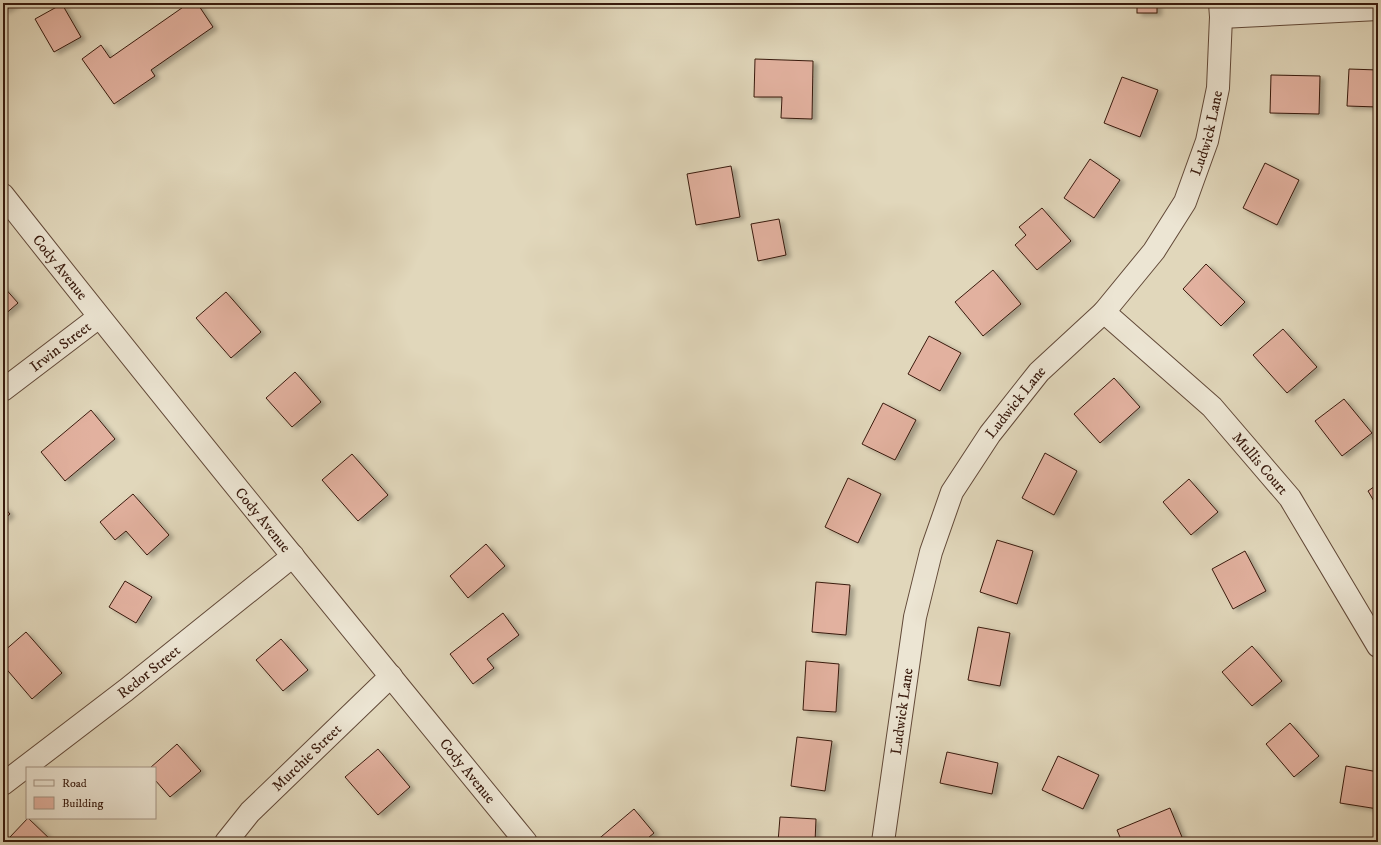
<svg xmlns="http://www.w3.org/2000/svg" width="1381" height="845" font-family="'IM FELL DW Pica',serif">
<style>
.building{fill:#e2b19f;stroke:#381a0d;filter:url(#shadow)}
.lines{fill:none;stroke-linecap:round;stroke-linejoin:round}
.street-casing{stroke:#624938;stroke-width:24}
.street{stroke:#ece5d3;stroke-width:22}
.labels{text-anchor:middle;stroke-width:4;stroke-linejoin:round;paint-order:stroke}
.street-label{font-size:15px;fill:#381a0d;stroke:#ece5d3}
</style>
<defs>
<filter id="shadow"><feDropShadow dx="4.5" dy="2.5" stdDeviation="2" flood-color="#0004"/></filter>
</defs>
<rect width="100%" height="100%" fill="#e1d7bb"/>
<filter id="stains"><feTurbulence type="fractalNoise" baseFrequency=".005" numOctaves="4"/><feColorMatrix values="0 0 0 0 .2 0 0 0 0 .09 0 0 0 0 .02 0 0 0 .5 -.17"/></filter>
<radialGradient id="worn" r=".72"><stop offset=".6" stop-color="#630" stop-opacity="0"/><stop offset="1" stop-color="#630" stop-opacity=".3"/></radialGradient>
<g class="building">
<polygon points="3,3 17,3 3,11"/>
<polygon points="189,3 197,3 213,27 151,70 155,76 114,104 82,59 101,45 110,58"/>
<rect x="1137" y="3" width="20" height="10"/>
<polygon points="62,4 81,37 54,52 35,19"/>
<polygon points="755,59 813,61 812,119 781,118 782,97 754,97"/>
<polygon points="1349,69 1378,70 1378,107 1347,106"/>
<polygon points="1271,75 1320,76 1319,114 1270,113"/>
<polygon points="1122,77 1158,90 1140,137 1104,123"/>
<polygon points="1090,159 1120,180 1094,218 1064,198"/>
<polygon points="1265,163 1299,180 1277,225 1243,208"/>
<polygon points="731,166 740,217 696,225 687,174"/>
<polygon points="1042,208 1071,241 1037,270 1015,245 1026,235 1019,227"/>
<polygon points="779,219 786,255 758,261 751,224"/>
<polygon points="1206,264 1245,302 1221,326 1183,289"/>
<polygon points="993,270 1021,304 983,336 955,302"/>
<polygon points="3,286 18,303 3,316"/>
<polygon points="226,292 261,332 231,358 196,318"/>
<polygon points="1283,329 1317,367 1287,393 1253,355"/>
<polygon points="929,336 961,353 940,391 908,374"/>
<polygon points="295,372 321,402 292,427 266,398"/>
<polygon points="1114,378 1140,407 1100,443 1074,414"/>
<polygon points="1344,399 1372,433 1342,456 1315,421"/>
<polygon points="883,403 916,420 895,460 862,444"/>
<polygon points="91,410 115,439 65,481 41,452"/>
<polygon points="1045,453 1077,471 1054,515 1022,498"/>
<polygon points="352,454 388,495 358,521 322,480"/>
<polygon points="848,478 881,494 858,543 825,527"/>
<polygon points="1189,479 1218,512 1191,535 1163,502"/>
<polygon points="1378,484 1378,508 1368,491"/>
<polygon points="133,494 169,535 147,555 126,531 115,540 100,522"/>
<polygon points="3,506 10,514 3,520"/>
<polygon points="997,540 1033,551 1017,604 980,592"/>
<polygon points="486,544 505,566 468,598 450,576"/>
<polygon points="1245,551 1266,591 1233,609 1212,569"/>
<polygon points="125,581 152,597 136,623 109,607"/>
<polygon points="816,582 850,585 846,635 812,632"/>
<polygon points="503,613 519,635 487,659 494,668 473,684 450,654"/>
<polygon points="978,627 1010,633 1000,686 968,680"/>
<polygon points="26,632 62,673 32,699 3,665 3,652"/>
<polygon points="281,639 308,670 283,691 256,660"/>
<polygon points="1252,646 1282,681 1252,706 1222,672"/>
<polygon points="806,661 839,664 836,712 803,710"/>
<polygon points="1290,723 1319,756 1294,777 1266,744"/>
<polygon points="797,737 832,741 825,791 791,786"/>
<polygon points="177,744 201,771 170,797 155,780 155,768 150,768"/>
<polygon points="378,749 410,787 378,815 345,777"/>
<polygon points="947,752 998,763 992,794 940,783"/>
<polygon points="1058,756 1099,775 1083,809 1042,790"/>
<polygon points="1346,766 1378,772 1378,809 1340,803"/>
<polygon points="1170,808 1184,842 1122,842 1117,830"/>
<polygon points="634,809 654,833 643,842 595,842"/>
<polygon points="780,817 816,819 815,842 778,842"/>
<polygon points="28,818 53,842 15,842 10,837"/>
</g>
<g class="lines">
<g class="street-casing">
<g id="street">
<polyline points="1221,17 1378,9"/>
<path id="s1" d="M3,195C175,413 350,627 526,842"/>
<path id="s2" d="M1104,312L1212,407L1290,498L1378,646"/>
<path id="s3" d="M3,390L99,317"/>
<path id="s4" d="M3,784L126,690L293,556"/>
<path id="s5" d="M226,842L250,812L391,676"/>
<path id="s6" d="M883,842L915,617L931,552L952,492L990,434L1039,372L1104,312L1154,251L1185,202L1207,141L1218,88L1221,17L1220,3"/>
</g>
</g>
<use href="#street" class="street"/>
</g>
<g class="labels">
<g class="street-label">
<text dy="5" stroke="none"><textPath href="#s6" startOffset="804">Ludwick Lane</textPath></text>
<text dy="5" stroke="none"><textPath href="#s1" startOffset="92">Cody Avenue</textPath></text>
<text dy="5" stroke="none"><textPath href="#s3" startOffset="72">Irwin Street</textPath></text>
<text dy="5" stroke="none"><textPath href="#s6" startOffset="468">Ludwick Lane</textPath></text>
<text dy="5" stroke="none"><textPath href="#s2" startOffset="218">Mullis Court</textPath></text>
<text dy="5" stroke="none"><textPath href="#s1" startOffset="416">Cody Avenue</textPath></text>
<text dy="5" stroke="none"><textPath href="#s4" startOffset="184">Redor Street</textPath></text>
<text dy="5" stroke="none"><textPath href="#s6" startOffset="132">Ludwick Lane</textPath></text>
<text dy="5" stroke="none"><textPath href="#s5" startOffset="117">Murchie Street</textPath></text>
<text dy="5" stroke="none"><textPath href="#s1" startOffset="740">Cody Avenue</textPath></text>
</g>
</g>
<rect width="1381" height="845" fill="none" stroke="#e1d7bb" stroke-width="16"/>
<rect x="4" y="4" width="1373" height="837" fill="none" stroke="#381a0d" stroke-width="2"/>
<rect x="8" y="8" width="1365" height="829" fill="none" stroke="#381a0d"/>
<rect x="26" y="767" width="130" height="52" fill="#ece5d3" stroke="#a49484"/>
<rect x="34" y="780" width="20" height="6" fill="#ece5d3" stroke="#a49484"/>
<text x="62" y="787" font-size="12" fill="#381a0d">Road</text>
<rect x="34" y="797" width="20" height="12" fill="#e2b19f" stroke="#a49484"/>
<text x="62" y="807" font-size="12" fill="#381a0d">Building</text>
<rect width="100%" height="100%" filter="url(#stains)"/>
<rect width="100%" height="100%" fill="url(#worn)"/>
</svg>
